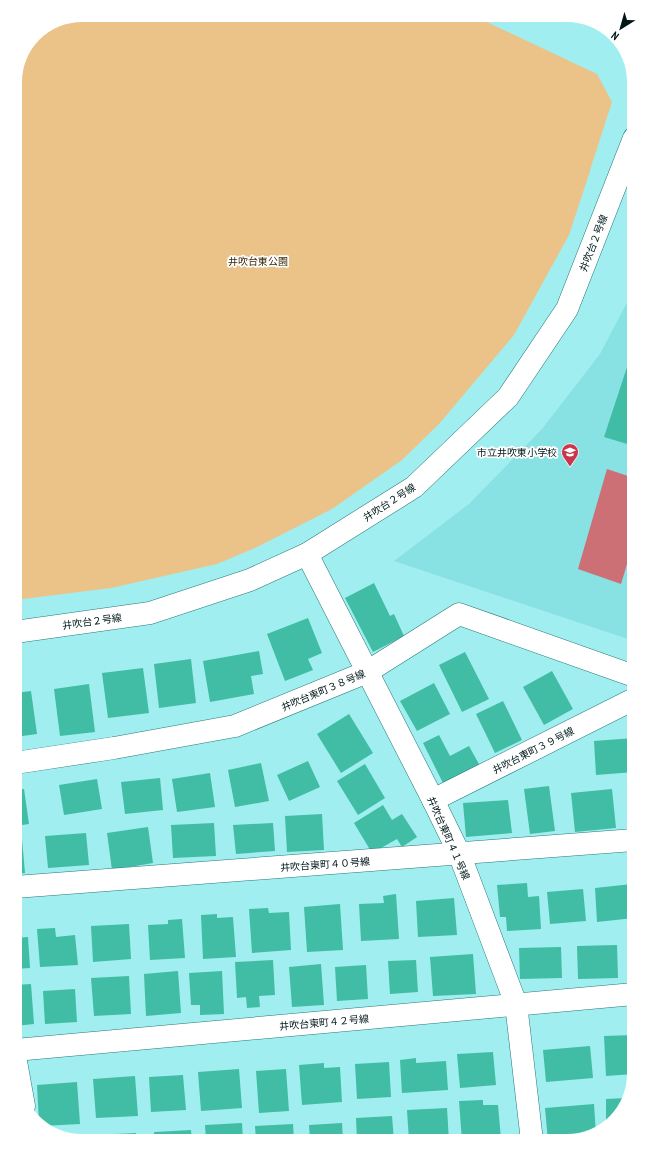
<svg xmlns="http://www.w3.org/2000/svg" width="649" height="1156" font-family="'PT Sans Narrow','Noto Sans JP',sans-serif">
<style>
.built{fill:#88e1e2}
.green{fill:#ebc389}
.water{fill:#cc7076}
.building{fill:#40bda4}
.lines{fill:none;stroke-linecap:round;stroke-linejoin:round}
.minor-casing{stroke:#28797a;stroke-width:23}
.tertiary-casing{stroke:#28797a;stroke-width:23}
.minor{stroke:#fff;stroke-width:22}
.tertiary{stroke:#fff;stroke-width:22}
.labels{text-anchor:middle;stroke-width:3.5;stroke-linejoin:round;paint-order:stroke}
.street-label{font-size:10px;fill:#011819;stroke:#fff}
.park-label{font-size:10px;fill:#3a2602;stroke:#fff}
.poi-label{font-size:10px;fill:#011819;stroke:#fff;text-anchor:end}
</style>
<rect width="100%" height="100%" fill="#a0eeef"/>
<polygon class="built" points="634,289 634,641 394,561 469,504 542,429 600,354"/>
<polygon class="green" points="474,16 597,74 612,102 590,170 590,172 589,174 569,235 514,335 439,424 402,460 332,509 257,547 217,564 111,588 15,600 15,78 35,35 57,20"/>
<polygon class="water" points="607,469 634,478 634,541 621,584 578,569"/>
<g class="building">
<polygon points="630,358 634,359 634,446 604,437"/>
<polygon points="374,583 390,616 394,614 404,636 373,652 345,598"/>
<polygon points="308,618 322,653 308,659 313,670 285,681 267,634"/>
<polygon points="259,651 263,674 251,676 254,694 210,702 203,661"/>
<polygon points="465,652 489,699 462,712 439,665"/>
<polygon points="191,659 196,703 159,708 154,664"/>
<polygon points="143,668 149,713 108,718 102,673"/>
<polygon points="552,671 573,709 544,725 523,687"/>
<polygon points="434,683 450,714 417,731 400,701"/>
<polygon points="89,684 95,732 60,736 54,689"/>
<polygon points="31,691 37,734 15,737 15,693"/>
<polygon points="503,701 522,740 495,753 476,714"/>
<polygon points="349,714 373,753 341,773 317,734"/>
<polygon points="439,735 450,756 469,746 480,766 444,785 423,743"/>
<polygon points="634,738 634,772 596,775 594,741"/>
<polygon points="308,761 320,787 289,801 277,775"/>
<polygon points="261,763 269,801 235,807 228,770"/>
<polygon points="365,764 385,798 358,815 337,781"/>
<polygon points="210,773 215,807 177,812 172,779"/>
<polygon points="160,778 163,810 125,814 121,782"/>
<polygon points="97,779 102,809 64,815 59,785"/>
<polygon points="549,786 555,831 530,834 524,789"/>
<polygon points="24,789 29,824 15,826 15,790"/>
<polygon points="612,789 616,828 575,832 571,793"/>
<polygon points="508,800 512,833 466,837 463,803"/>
<polygon points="383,805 392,820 402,814 417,837 402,847 397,839 372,853 354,823"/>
<polygon points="322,814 324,850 287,852 285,816"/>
<polygon points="214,823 216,856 173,858 171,825"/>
<polygon points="273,823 275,851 236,854 233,825"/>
<polygon points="148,827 153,863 112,870 107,833"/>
<polygon points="86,833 89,865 48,868 45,836"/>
<polygon points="22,839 25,873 15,874 15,840"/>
<polygon points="527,883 528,897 539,896 541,929 507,931 506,917 500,917 497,885"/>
<polygon points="632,884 634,918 597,922 595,888"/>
<polygon points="583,889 586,921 550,924 547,892"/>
<polygon points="396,894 399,939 361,941 359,904 384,903 383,896"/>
<polygon points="454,898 457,935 418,937 416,901"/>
<polygon points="340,904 343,950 307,952 304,907"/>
<polygon points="268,908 269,913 289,912 291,950 252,953 249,909"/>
<polygon points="217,914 217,918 233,917 236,957 203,959 201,915"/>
<polygon points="182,919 185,958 150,960 148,925 168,924 168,920"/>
<polygon points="129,924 131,959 93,962 91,926"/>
<polygon points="55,928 56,937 75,935 78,965 40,967 37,929"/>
<polygon points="28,937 30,968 15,969 15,938"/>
<polygon points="631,942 634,942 634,966 633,966"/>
<polygon points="617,945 618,978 578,979 577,946"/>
<polygon points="561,947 562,978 520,979 519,948"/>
<polygon points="473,954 476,994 433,996 430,957"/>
<polygon points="273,960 275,995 259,996 260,1007 247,1008 246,997 237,998 235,962"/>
<polygon points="416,960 418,992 390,994 388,961"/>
<polygon points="321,964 324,1005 292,1007 289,967"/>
<polygon points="366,965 368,999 337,1001 335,967"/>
<polygon points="178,971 181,1013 146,1016 144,974"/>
<polygon points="222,971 224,1014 200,1015 200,1005 191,1005 189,973"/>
<polygon points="129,976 131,1014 94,1016 91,978"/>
<polygon points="31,984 34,1024 15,1026 15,985"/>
<polygon points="75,989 77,1022 45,1024 43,991"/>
<polygon points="634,1035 634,1074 606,1076 604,1036"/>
<polygon points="590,1046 593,1078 546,1082 543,1050"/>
<polygon points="493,1052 496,1085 460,1088 457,1054"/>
<polygon points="416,1058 416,1063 446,1061 448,1090 402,1093 400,1060"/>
<polygon points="389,1062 391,1097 357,1099 355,1064"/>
<polygon points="324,1063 324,1068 340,1067 342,1102 302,1105 299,1065"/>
<polygon points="239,1069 242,1108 201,1111 198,1072"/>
<polygon points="286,1069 289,1111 259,1113 256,1071"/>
<polygon points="183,1075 186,1110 151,1112 149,1077"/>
<polygon points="135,1076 138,1116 96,1118 93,1079"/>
<polygon points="77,1082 80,1124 42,1126 39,1123 37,1085"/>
<polygon points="626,1098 623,1111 606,1125 606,1099"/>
<polygon points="483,1100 483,1105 498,1105 501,1139 462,1141 459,1101"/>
<polygon points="594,1104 596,1134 566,1141 548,1141 545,1108"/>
<polygon points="447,1108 449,1141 409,1141 407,1110"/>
<polygon points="392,1116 394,1141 357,1141 356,1118"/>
<polygon points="242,1123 243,1141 206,1141 205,1125"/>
<polygon points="342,1123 343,1141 310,1141 309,1125"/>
<polygon points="293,1124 294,1141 256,1141 255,1126"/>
<polygon points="191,1130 192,1141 154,1141 154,1132"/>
<polygon points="136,1133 136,1141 117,1141 116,1134"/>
</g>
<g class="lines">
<g class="minor-casing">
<g id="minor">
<polyline points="307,554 433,800 459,853 516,1004 532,1141"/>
<polyline points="15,763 114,748 235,726 367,672 459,614 634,676"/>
<polyline points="433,800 634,699"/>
<polyline points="15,887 634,840"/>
<polyline points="15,1050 634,994"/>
<polyline points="15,1056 24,1106"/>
</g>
</g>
<g class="tertiary-casing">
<polyline id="tertiary" points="15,632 150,613 250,580 307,554 414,487 508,397 567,309 634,138"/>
</g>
<use href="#minor" class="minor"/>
<use href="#tertiary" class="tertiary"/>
</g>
<defs>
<g id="school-pin" transform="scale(0.9)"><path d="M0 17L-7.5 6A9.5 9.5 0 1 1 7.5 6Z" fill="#c7364c" stroke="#fff"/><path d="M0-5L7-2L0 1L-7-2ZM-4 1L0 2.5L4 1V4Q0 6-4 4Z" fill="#fff"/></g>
</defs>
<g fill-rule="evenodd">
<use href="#school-pin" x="570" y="452"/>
</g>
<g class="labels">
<g class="street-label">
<text transform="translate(593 243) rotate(-69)" y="4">井吹台２号線</text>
<text transform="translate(389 502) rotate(-33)" y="4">井吹台２号線</text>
<text transform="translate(92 621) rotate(-8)" y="4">井吹台２号線</text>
<text transform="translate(323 690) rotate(-23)" y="4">井吹台東町３８号線</text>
<text transform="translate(533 750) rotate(-27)" y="4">井吹台東町３９号線</text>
<text transform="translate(449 838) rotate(66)" y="4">井吹台東町４１号線</text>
<text transform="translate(325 864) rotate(-4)" y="4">井吹台東町４０号線</text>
<text transform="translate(324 1022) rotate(-5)" y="4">井吹台東町４２号線</text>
</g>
<g class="park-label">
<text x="258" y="265">井吹台東公園</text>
</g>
<g class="poi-label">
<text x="557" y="456">市立井吹東小学校</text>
</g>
</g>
<path d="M0 0H649V1156H0ZM82 22H567A60 60 0 0 1 627 82V1074A60 60 0 0 1 567 1134H82A60 60 0 0 1 22 1074V82A60 60 0 0 1 82 22Z" fill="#fff" fill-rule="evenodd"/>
<g transform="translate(621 28) rotate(217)" stroke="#ffffff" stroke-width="3" paint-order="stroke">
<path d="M0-3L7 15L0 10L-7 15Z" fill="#011819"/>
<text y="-6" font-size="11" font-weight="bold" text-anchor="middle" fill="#011819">N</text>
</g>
</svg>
